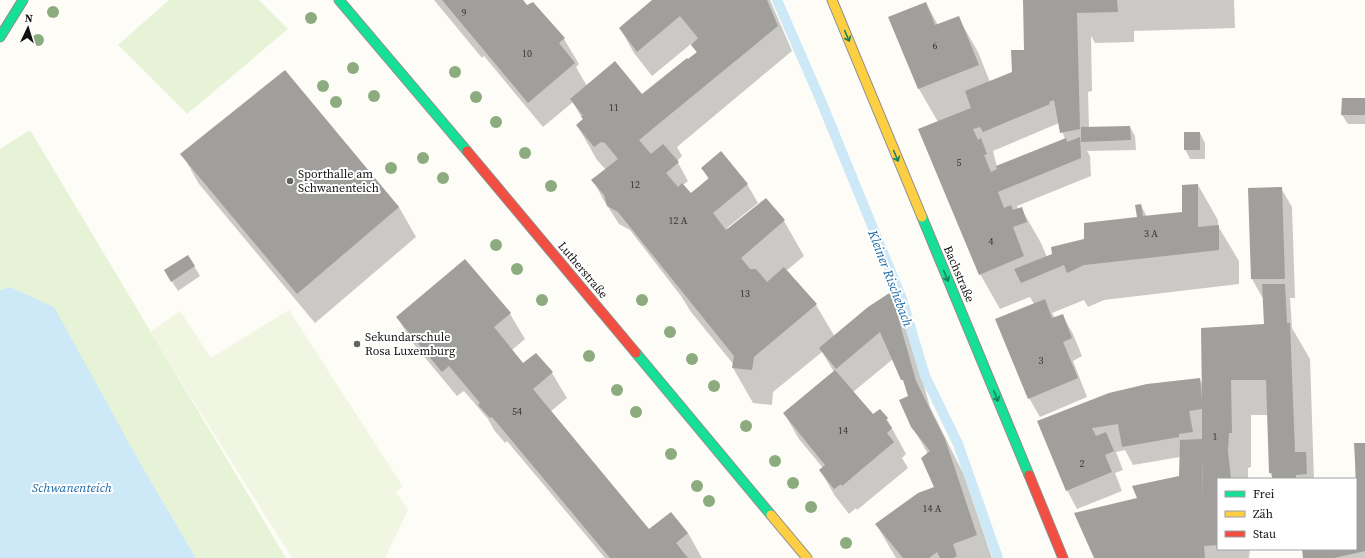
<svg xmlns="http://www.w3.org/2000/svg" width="1365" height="558" font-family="'Source Serif 4',serif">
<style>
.green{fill:#e7f3d7}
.pitch{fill:#f0f6e1}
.water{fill:#cde8f7}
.shadow{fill:#0003;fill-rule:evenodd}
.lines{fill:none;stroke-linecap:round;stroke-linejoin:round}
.stream{stroke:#cde8f7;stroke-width:10}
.building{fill:#a19f9c;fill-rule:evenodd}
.fast-casing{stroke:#8e8d8b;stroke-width:11}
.slow-casing{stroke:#8e8d8b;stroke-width:11}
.jam-casing{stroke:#8e8d8b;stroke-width:11}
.fast{stroke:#16e098;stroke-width:9}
.slow{stroke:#ffcf43;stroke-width:9}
.jam{stroke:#f24e42;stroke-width:9}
.tree{fill:#8cac80}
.oneway{stroke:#14835b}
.poi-dot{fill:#646362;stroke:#fff;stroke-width:1.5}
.labels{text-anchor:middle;stroke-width:4;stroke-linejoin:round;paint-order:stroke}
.number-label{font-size:10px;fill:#353434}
.poi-label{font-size:12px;fill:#111;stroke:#fff;text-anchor:start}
.street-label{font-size:12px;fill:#111;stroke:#fff}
.water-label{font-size:13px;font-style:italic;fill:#1768a6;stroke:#fff}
</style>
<rect width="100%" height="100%" fill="#fdfcf7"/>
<g class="green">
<polygon points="169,0 259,0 288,29 187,114 118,45"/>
<polygon points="30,130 286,558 196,558 140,463 10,287 0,290 0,149"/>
</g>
<polygon class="pitch" points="289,310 403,487 396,492 408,510 385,558 292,558 150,332 180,311 211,358"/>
<polygon class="water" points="10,287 54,307 140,463 196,558 0,558 0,290"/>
<g class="shadow">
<polygon points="434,0 523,0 527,6 533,3 564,39 579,64 576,67 587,86 647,103 688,60 697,53 691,44 652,76 634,53 620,28 654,0 770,0 792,51 677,147 682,156 677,161 688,181 683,185 690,194 709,180 702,168 747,184 758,203 727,228 729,230 766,199 784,221 804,256 786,271 816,305 835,337 890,294 905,319 930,407 964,475 992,558 896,558 876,524 936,488 928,454 912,426 909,397 906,386 893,359 853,392 872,415 887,419 906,454 902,458 908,468 857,510 856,508 849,514 835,496 820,470 823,468 799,439 784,413 834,372 822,352 773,392 772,405 753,403 733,368 734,365 691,312 681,296 630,230 619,224 603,199 593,180 606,170 597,160 577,125 583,120 573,102 543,127 484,56 482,58"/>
<path d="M1024,0H1234L1235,28L1134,31V42L1095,43L1091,36L1092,91L1088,92L1089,128L1130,127L1135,136L1136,150L1087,151L1090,156L1091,176L1017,206L1018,209L1021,208L1041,243L1047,257L1138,218L1141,205L1147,217L1183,213L1198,185L1218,220V226L1239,261V284L1104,300L1088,307L1084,300L1052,313L1055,318L1062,315L1073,334L1082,356L1073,361L1087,397L1040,417L1029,398L1034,304L1030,297L1000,309L980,274L938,122L919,89L890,17L926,3L938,25L958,17L978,52L990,82L1013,72L1025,51ZM1059,123L1065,139L997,167L993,151Z"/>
<polygon points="285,72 399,207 416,237 315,323 199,184 182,154"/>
<polygon points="1365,99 1365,124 1348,124 1342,115"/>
<polygon points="1200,133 1205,143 1205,159 1190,159 1185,149"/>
<polygon points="1281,188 1292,207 1295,298 1290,298 1292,328 1310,359 1314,479 1273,479 1270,473 1268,415 1251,415 1251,467 1248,468 1248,479 1218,479 1218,549 1250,549 1249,558 1095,558 1138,498 1180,477 1180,457 1133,465 1125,450 1116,452 1123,470 1115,473 1122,491 1077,509 1067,490 1049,446 1200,379 1202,384 1265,325 1264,297 1262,297 1252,279"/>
<polygon points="188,256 200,276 178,291 171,280"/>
<polygon points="465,260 510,314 525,339 512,350 523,364 552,373 567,398 550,412 649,530 688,533 702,558 605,558 507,441 505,443 494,430 488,419 464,391 457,396 412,342 397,317"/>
<polygon points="1355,444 1365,444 1365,558 1305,558 1303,549 1356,549"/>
</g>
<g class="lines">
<polyline class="stream" points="777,0 821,101 902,299 925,376 958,444 998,558"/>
</g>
<g class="building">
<polygon points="442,0 523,0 527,5 533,2 565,38 559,43 575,63 528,103"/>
<polygon points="652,0 767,0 778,26 639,140 651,154 663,144 679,162 666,173 678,187 682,183 691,193 709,178 701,168 721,151 748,184 713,213 726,230 766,198 785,220 741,258 750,269 756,269 767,282 784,267 817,304 754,357 752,370 732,368 734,356 618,212 607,206 604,195 591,180 618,159 605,143 601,142 594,147 576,125 583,119 581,116 583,116 570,99 615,61 642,94 687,58 688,59 697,52 691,45 698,38 680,16 637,52 619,28"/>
<polygon points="1023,0 1117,0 1118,12 1077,13 1080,129 1060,133 1054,100 1049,102 1050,104 983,132 980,127 973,129 978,140 981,138 987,154 984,155 991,172 997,169 996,166 1066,138 1067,142 1080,137 1081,158 998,192 1004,208 1011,205 1013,210 1022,207 1027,222 1013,227 1024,256 979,275 918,129 971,108 965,91 1012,72 1011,50 1024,50"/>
<polygon points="926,2 935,25 959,16 979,65 918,89 888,17"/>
<polygon points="285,70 399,207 297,294 180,154"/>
<polygon points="1342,98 1365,98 1365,115 1341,115"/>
<polygon points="1130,126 1131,140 1081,142 1081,127"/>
<rect x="1184" y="132" width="16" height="18"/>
<polygon points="1198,184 1198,227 1219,225 1219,250 1084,265 1067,273 1064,265 1021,283 1014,269 1052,254 1051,247 1084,239 1084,223 1137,217 1135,205 1141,204 1143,216 1182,212 1182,185"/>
<polygon points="1282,187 1285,279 1251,279 1248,188"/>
<polygon points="188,255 195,266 171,282 164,270"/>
<polygon points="465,259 511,313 494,327 523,363 536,353 553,372 533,389 649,529 671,512 688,533 676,543 688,558 610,558 492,417 490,418 478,405 480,403 449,366 442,372 396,317"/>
<path d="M1262,284H1285L1287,323H1290L1295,452H1306L1307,474L1296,475V479H1272V473H1269L1266,380H1231L1232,433H1229L1228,451L1231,479H1218V545L1204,546L1205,558H1094L1074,513L1137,498L1132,486L1179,476L1180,440L1202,439V409L1189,411L1193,432L1179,434V437L1122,447L1118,424L1092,428L1096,436L1106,432L1114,451L1105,455L1112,472L1066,491L1037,421L1109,393L1147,384L1200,378L1202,400L1201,328L1264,324ZM1202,456L1203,503L1202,473Z"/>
<polygon points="891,292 916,381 945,439 977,535 953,544 957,556 953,558 940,558 937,552 929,558 903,558 875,524 918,493 934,487 921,458 930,451 911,427 899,400 908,396 903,380 901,380 880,332 836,369 819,348 868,307"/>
<polygon points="1045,299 1052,318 1063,314 1072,338 1063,342 1078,378 1028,399 995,319"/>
<polygon points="835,370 873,414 880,409 888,418 886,420 892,428 887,433 894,442 842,486 841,484 834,489 819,470 825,465 783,413"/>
<polygon points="1354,443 1365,443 1365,551 1334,558 1303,558 1302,549 1356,549 1356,479"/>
</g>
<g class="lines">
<g class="fast-casing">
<g id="fast">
<polyline points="339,0 467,151"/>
<polyline points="0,37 23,0"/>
<polyline points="922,217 1029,475"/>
<polyline points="636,353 771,515"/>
</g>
</g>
<g class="slow-casing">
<g id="slow">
<polyline points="832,0 922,217"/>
<polyline points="771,515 807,558"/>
</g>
</g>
<g class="jam-casing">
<g id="jam">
<polyline points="467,151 636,353"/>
<polyline points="1029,475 1063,558"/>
</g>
</g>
<use href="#fast" class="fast"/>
<use href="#slow" class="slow"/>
<use href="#jam" class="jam"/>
</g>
<g class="tree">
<circle cx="53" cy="12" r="6"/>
<circle cx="311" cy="18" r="6"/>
<circle cx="38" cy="40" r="6"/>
<circle cx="353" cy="68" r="6"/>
<circle cx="455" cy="72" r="6"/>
<circle cx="323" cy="86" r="6"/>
<circle cx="374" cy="96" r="6"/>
<circle cx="476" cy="97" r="6"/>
<circle cx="336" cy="102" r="6"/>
<circle cx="496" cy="122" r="6"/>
<circle cx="525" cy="153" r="6"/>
<circle cx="423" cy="158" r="6"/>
<circle cx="391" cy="168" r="6"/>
<circle cx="443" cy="178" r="6"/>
<circle cx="551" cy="186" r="6"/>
<circle cx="496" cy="245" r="6"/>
<circle cx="517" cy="269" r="6"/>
<circle cx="542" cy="300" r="6"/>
<circle cx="642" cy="300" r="6"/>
<circle cx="670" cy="332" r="6"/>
<circle cx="589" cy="356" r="6"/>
<circle cx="692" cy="359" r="6"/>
<circle cx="714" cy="386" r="6"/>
<circle cx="617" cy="390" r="6"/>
<circle cx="636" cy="412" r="6"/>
<circle cx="746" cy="426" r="6"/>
<circle cx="671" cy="454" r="6"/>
<circle cx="775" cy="461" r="6"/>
<circle cx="793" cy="483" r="6"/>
<circle cx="697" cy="486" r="6"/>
<circle cx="709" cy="501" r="6"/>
<circle cx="811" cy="507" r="6"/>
<circle cx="846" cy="543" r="6"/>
</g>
<defs><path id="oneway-shaft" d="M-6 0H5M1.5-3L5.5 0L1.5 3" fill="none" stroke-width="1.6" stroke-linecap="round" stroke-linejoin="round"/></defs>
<g class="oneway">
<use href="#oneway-shaft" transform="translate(847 36) rotate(67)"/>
<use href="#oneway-shaft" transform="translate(896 156) rotate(67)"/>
<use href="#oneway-shaft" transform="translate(946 276) rotate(67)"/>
<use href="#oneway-shaft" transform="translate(996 396) rotate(67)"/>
</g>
<g class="poi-dot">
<circle cx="290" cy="181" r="4"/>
<circle cx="357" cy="344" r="4"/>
</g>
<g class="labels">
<g class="number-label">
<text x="464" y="16">9</text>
<text x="935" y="49">6</text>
<text x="527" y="57">10</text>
<text x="614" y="111">11</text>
<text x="959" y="166">5</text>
<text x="635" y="188">12</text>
<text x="678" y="224">12 A</text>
<text x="1151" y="237">3 A</text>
<text x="991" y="245">4</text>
<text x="745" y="297">13</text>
<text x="1041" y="364">3</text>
<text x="517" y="415">54</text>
<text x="843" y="434">14</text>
<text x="1215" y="440">1</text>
<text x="1082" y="467">2</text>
<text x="932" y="512">14 A</text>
</g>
<g class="poi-label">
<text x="298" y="178">Sporthalle am<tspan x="298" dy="14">Schwanenteich</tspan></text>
<text x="365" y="341">Sekundarschule<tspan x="365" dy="14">Rosa Luxemburg</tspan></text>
</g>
<g class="street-label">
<text transform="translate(583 270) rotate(50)" y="4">Lutherstraße</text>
<text transform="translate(959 274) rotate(67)" y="4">Bachstraße</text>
</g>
<g class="water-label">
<text transform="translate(891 278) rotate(69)" y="5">Kleiner Rischebach</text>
<text x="72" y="492">Schwanenteich</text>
</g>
</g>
<rect x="1217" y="478" width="140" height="72" fill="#ffffff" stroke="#a0a0a0"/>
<rect x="1225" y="491" width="20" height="6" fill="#16e098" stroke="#a0a0a0"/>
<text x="1253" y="498" font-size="12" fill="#111111">Frei</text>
<rect x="1225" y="511" width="20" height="6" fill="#ffcf43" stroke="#a0a0a0"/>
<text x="1253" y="518" font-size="12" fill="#111111">Zäh</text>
<rect x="1225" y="531" width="20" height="6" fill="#f24e42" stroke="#a0a0a0"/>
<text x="1253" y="538" font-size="12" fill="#111111">Stau</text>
<g transform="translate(28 28) rotate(4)" stroke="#ffffff" stroke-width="3" paint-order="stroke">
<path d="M0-3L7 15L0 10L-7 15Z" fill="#111111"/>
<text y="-6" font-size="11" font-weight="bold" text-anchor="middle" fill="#111111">N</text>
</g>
</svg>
